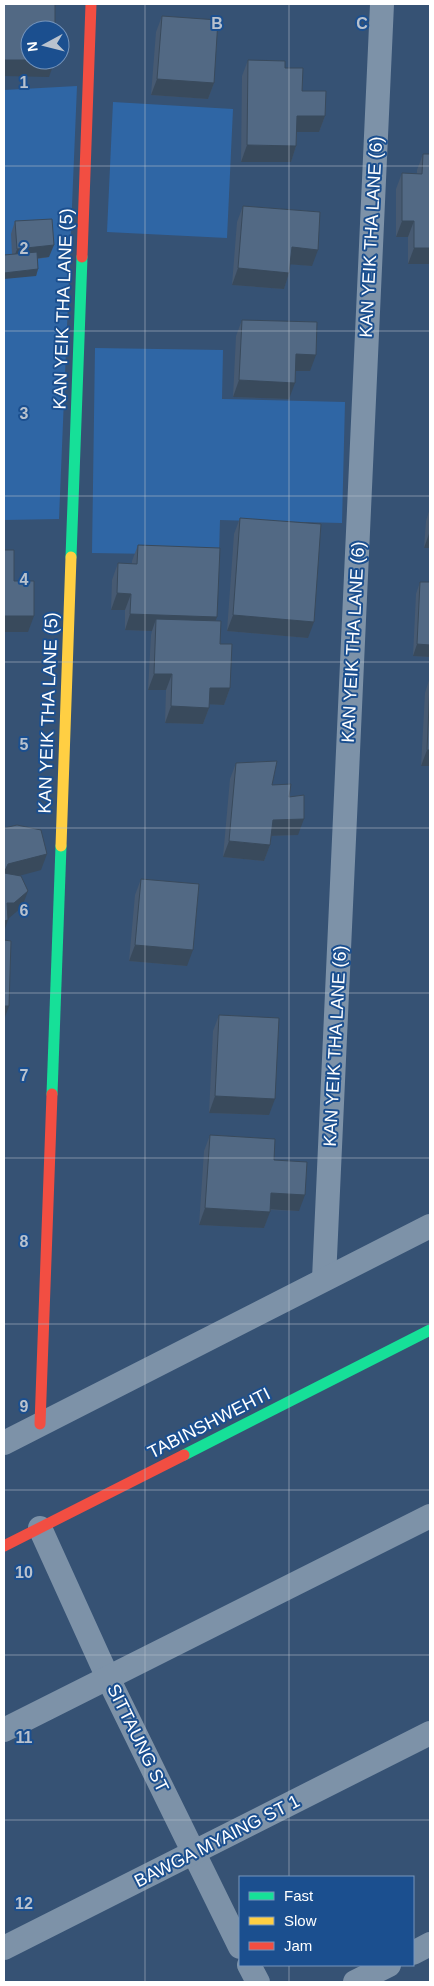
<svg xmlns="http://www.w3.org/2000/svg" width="434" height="1986" font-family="Arial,sans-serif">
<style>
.green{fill:#2f66a5}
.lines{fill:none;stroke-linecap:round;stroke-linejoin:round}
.street{stroke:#7d92a8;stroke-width:24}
.fast{stroke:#16e098;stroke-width:11}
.slow{stroke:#ffcf43;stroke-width:11}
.jam{stroke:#f24e42;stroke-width:11}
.wall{fill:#475a72}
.shaded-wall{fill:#394a5c}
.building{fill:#526984;stroke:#394a5c}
.grid{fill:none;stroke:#b9c2ce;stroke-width:1;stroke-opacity:0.55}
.labels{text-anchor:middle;stroke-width:4;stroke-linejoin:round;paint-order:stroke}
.street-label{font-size:18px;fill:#fff;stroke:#1b4f8f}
.grid-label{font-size:16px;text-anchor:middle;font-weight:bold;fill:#b9c2ce;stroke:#1b4f8f;stroke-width:4;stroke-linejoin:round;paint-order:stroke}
</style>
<rect width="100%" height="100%" fill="#365274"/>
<g class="green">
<polygon points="77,86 59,519 4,520 4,90"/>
<polygon points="113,102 233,109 227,238 107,232"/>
<polygon points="95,348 223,350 222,399 345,402 342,523 220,520 219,555 92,553"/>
</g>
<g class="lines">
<g class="street">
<polyline points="324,1279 382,4"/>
<polyline points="4,1443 430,1226"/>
<polyline points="40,1528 108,1678 240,1947"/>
<polyline points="4,1730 430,1516"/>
<polyline points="4,1948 430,1733"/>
<polyline points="413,1953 430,1944"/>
<polyline points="249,1965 258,1982"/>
<polyline points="355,1982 389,1965"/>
</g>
<g class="fast">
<polyline points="71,557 82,257"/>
<polyline points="52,1094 61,846"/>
<polyline points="184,1455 430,1330"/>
</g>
<polyline class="slow" points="61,846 71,557"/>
<g class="jam">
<polyline points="82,257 91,4"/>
<polyline points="40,1424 52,1094"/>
<polyline points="4,1546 184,1455"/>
</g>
</g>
<g class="wall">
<polygon points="162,16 214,83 208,99 151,95 156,32"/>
<polygon points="248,60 285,68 302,91 325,116 319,132 297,132 296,146 291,162 241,162 242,76"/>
<polygon points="423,154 430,154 430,264 408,264 408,237 396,237 396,189 402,173 417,174 417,170"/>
<polygon points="243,206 312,266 290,264 289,273 284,289 232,285 237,222"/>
<polygon points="15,221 49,257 37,259 38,269 36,276 12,254 11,234"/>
<polygon points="242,320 310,371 296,371 289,399 233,397 236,336"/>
<polygon points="430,508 430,548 424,548 426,521"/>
<polygon points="240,518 308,638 227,631 234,534"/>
<polygon points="138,545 216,621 230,688 224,705 209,704 209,708 203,724 165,723 166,690 148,690 151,635 152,631 125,630 125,610 111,610 112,580 118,563 132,564 132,561"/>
<polygon points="420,582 430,657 413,656 416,594"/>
<polygon points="430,677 430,766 421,766 425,693"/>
<polygon points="236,763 272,785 289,797 298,835 271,836 270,845 264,861 223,857 230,779"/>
<polygon points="141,879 187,966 129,961 135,895"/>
<polygon points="219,1015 269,1115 209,1113 213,1031"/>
<polygon points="210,1135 274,1160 299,1211 270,1210 264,1228 199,1225 204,1151"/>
</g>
<g class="shaded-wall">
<polygon points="4,60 55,60 49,77 4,76"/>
<polygon points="157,79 214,83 208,99 151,95"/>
<polygon points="297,116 325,116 319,132 291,132"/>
<polygon points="247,145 296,146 291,162 241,162"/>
<polygon points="402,221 414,221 408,237 396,237"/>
<polygon points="54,245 49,257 13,261 17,249"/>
<polygon points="292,247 318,250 312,266 286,264"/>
<polygon points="414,248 430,248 430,264 408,264"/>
<polygon points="238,268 289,273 284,289 232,285"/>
<polygon points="38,269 36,276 4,279 4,273"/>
<polygon points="296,354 316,355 310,371 290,371"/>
<polygon points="239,380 295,383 289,399 233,397"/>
<polygon points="430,531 430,548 424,548"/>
<polygon points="117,593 131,594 125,610 111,610"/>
<polygon points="130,614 217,617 211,633 156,619 152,631 125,630"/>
<polygon points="233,615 314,622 308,638 227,631"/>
<polygon points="4,616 34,616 28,632 4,632"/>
<polygon points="417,644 430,645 430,657 413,656"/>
<polygon points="154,674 172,674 166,690 148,690"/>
<polygon points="210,688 230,688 224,705 204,704"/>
<polygon points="171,706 209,708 203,724 165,723"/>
<polygon points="427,750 430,750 430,766 421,766"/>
<polygon points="304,819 298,835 267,836 273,820"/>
<polygon points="229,841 270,845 264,861 223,857"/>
<polygon points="47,854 41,870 4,880 4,873 8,864"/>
<polygon points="28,891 22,907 8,919 7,903"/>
<polygon points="8,920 4,932 4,921"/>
<polygon points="135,945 193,950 187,966 129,961"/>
<polygon points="4,1006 9,1006 4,1020"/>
<polygon points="215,1096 275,1099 269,1115 209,1113"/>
<polygon points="271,1193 305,1195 299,1211 265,1209"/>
<polygon points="205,1208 270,1212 264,1228 199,1225"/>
</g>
<g class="building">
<polygon points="4,4 55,4 55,30 30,30 30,60 55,60 4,60"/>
<polygon points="162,16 218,20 214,83 157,79"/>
<polygon points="248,60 285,61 285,68 303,68 302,91 326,91 325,116 297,116 296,146 247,145"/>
<polygon points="423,154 430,154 430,248 414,248 414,221 402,221 402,173 422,174"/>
<polygon points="243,206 320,212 318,250 292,247 289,273 238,268"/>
<polygon points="52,219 54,245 17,249 15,221"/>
<polygon points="37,252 38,269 4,273 4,255"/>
<polygon points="242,320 317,322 316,355 296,354 295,383 239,380"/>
<polygon points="240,518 321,524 314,622 233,615"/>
<polygon points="138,545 220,548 217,617 130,614 131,594 117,593 118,563 137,564"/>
<polygon points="4,550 14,550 14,581 34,581 34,616 4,616"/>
<polygon points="420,582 430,582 430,645 417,644"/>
<polygon points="156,619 221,621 220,644 232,644 230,688 210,688 209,708 171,706 172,674 154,674"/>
<polygon points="430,684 430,750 427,750"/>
<polygon points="277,761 272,785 291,784 289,797 304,795 304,819 273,820 270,845 229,841 236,763"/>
<polygon points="17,825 41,830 47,854 8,864 4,873 4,828"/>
<polygon points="4,873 21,876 28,891 14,903 7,903 8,920 4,921"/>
<polygon points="141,879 199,884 193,950 135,945"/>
<polygon points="4,940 11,941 9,1006 4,1006"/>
<polygon points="219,1015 279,1018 275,1099 215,1096"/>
<polygon points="210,1135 275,1139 274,1160 307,1162 305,1195 271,1193 270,1212 205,1208"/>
</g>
<path class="grid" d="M145,4V1982M289,4V1877M4,166H430M4,331H430M4,496H430M4,662H430M4,828H430M4,993H430M4,1158H430M4,1324H430M4,1490H430M4,1655H430M4,1820H430M289,1965V1982"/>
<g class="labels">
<g class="street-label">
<text transform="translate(371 237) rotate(-87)" y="6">KAN YEIK THA LANE (6)</text>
<text transform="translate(63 309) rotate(-88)" y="6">KAN YEIK THA LANE (5)</text>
<text transform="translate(353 642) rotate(-87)" y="6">KAN YEIK THA LANE (6)</text>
<text transform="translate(48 713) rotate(-88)" y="6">KAN YEIK THA LANE (5)</text>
<text transform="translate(335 1046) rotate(-87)" y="6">KAN YEIK THA LANE (6)</text>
<text transform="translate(209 1423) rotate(-27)" y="6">TABINSHWEHTI</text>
<text transform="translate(138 1738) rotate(64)" y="6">SITTAUNG ST</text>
<text transform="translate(217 1841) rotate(-27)" y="6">BAWGA MYAING ST 1</text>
</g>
</g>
<g class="grid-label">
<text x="217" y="29">B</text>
<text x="362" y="29">C</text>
<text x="24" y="88">1</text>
<text x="24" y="254">2</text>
<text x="24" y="419">3</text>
<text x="24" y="585">4</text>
<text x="24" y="750">5</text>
<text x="24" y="916">6</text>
<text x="24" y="1081">7</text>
<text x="24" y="1247">8</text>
<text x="24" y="1412">9</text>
<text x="24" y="1578">10</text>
<text x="24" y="1743">11</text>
<text x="24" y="1909">12</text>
</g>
<rect width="434" height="1986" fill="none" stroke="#ffffff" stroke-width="10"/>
<rect x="239" y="1876" width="175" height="90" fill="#1b4f8f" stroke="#7695bc"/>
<rect x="249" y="1892" width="25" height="8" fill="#16e098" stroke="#7695bc"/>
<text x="284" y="1901" font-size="15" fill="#ffffff">Fast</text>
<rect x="249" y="1917" width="25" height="8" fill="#ffcf43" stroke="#7695bc"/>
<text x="284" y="1926" font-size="15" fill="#ffffff">Slow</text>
<rect x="249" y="1942" width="25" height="8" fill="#f24e42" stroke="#7695bc"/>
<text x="284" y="1951" font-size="15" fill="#ffffff">Jam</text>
<g transform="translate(45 45) rotate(263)"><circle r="24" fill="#1b4f8f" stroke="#7695bc"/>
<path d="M0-4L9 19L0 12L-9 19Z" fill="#b9c2ce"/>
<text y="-8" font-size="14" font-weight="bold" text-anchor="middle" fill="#ffffff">N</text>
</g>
</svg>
